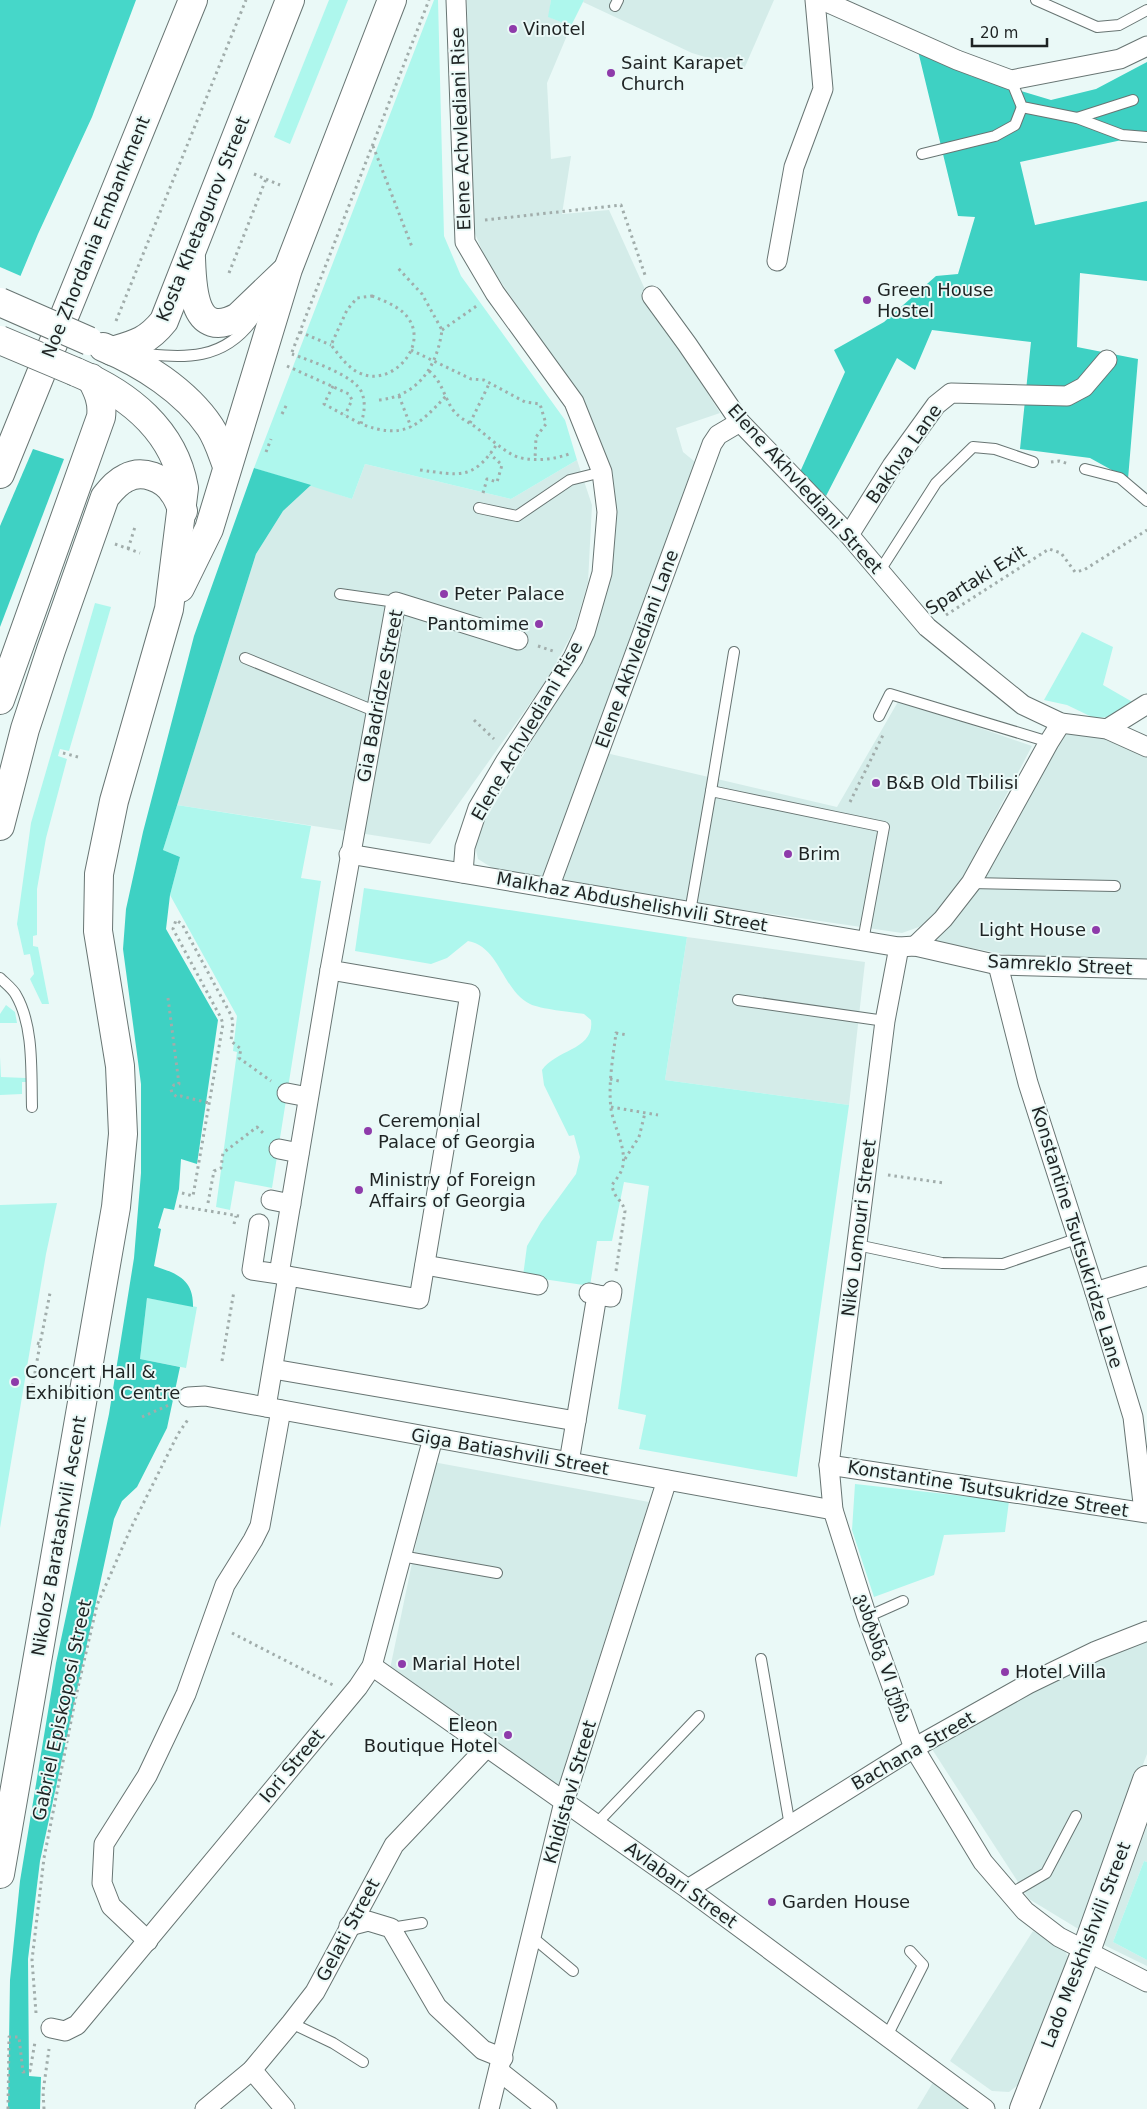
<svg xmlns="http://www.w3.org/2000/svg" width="1147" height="2109" font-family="'DejaVu Sans','Noto Sans Georgian',sans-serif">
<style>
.built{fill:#d4ece9}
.green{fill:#aef7ed}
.forest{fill:#3ed1c3}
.water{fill:#46d7c9}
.pier{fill:#eaf9f7}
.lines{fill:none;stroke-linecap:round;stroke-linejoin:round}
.lane-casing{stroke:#687573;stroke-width:12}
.street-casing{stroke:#687573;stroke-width:21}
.secondary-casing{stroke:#687573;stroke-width:30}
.primary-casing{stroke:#687573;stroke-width:30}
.path{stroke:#a1adab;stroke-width:3;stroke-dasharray:2.5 4;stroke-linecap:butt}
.lane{stroke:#fff;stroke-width:10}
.street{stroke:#fff;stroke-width:19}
.secondary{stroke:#fff;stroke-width:28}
.primary{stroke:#fff;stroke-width:28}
.primary-bridge-casing{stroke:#687573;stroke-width:30;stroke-linecap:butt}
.primary-bridge{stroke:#fff;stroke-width:28}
.poi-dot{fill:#8e3baa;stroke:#eaf9f7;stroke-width:2}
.labels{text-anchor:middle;stroke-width:4;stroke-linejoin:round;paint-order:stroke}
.poi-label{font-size:18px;fill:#1e2323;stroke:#eaf9f7;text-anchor:start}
.street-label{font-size:18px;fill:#1e2323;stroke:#eaf9f7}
</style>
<rect width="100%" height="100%" fill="#eaf9f7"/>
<g class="built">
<polygon points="467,0 551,0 549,17 571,26 547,83 551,159 571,156 562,214 609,210 653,307 720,413 676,428 683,452 700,466 547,880 494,869 478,859 475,846 484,822 540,727 584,657 605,597 613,545 615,507 603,448 570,383 486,260 472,226"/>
<polygon points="584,0 774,0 744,69 692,53 583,2"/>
<polygon points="577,460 592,505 588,582 574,630 548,678 430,844 177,805 256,554 283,511 311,485 352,499 365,464 511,499"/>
<polygon points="899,700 1032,746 941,919 902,933 559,883 606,753 837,807"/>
<polygon points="1091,732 1147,756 1147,959 1038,960 933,941 1063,733"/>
<polygon points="687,937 865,962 849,1105 665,1080"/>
<polygon points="433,1462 649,1502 557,1790 390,1669"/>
<polygon points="1147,1636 1147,1754 1080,1930 1029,1899 930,1746 1036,1682"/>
<polygon points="1147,1826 1147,1862 1144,1861 1113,1942 1147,1960 1147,1966 1104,1945"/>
<polygon points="1033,1931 1063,1947 1068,1957 1061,1986 1018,2085 1009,2092 992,2091 950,2061"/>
<polygon points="935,2079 977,2109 917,2109"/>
</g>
<g class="green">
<polygon points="329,0 348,0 290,144 274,137"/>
<polygon points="434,0 438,0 444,236 461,276 565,420 577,460 511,499 365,464 352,499 254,468"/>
<polygon points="551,0 584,0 571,26 548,17"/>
<polygon points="95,603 111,607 69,751 60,749 58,756 67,759 46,838 37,889 37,935 33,936 33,946 38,947 49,1004 42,1004 30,979 34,974 30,954 24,955 17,924 31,823"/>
<polygon points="1082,632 1113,647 1103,685 1136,704 1111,717 1094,718 1067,705 1044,700"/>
<polygon points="177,805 311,826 301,878 321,881 272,1188 235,1181 230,1210 216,1207 237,1052 233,1051 237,1016 170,895 180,857 163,850"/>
<path d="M364,888L687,937L665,1080L849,1105L797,1477L639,1449L646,1415L618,1409L649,1186L624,1182L612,1241H597L590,1286L523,1276L527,1246L541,1222L576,1174L580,1157L574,1135L569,1136L544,1085L542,1070C556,1049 595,1050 591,1020L584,1014C571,1012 540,1009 530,1004C502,990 500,947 468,941L447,958L431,964L355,951Z"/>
<polygon points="6,1005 15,1012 17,1023 0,1023 0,1014"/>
<polygon points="0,1057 1,1077 26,1078 27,1082 22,1082 22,1094 0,1095"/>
<polygon points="57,1203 46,1254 0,1528 0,1205"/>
<polygon points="147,1298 197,1307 186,1368 140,1359"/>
<polygon points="855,1484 1009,1501 1005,1532 944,1535 934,1575 874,1597 852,1530"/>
<polygon points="1144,1861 1147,1862 1147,1960 1113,1942"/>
</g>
<g class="forest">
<polygon points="918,51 971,76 1051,100 1096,89 1147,62 1147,143 1145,135 1020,162 1035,225 1147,201 1147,281 1080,273 1077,347 1138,359 1128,479 1090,458 1020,449 1031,342 932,330 915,370 897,358 826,496 800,472 845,372 834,350 884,322 936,276 958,274 975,217 958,216"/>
<polygon points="33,449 64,459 0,627 0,526"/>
<path d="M254,468L311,485L283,511L256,554L163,850L180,857L170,895L166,929L218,1020L197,1164L181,1159L179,1189L174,1210L164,1208L158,1228L161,1229L154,1266C176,1273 194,1279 193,1307L147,1298L140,1359L180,1367L167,1428L137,1487L122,1501L114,1519L40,1861L28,1959L29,2076L41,2077L40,2109H8L10,1980L20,1881L56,1663L109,1414L134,1258L141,1173V1084L123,949L126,909L143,832L194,636Z"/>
</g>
<polygon class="water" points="0,0 136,0 92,117 38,234 0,325"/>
<polygon class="pier" points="0,267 23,277 0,328"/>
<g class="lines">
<g class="lane-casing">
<g id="lane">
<polyline points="1036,0 1097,27 1119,25 1147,10"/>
<polyline points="615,6 618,0"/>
<polyline points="1011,80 1022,107 1077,118 1122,135 1147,137"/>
<polyline points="1077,118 1133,100"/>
<polyline points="922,154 995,136 1015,125 1022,107"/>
<path d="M136,353C185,358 224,362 255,317"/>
<polyline points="1085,469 1120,478 1147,501"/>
<polyline points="479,508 517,516 570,480 602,472"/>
<polyline points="879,572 936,483 973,447 995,449 1033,462"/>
<polyline points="340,594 396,602"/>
<polyline points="245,658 377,712"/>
<polyline points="879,716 890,694 1049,742"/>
<polyline points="711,791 734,652"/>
<polyline points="971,883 1115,886"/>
<polyline points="690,912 711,791 884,827 863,941"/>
<path d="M0,978C5,983 13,989 16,995C34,1026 31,1072 32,1107"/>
<polyline points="738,1000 885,1021"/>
<polyline points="857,1245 942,1263 1003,1264 1079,1238"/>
<polyline points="401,1556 497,1573"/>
<polyline points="867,1617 903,1601"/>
<polyline points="761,1659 790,1826"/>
<polyline points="596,1824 699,1716"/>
<polyline points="1010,1894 1046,1873 1076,1816"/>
<polyline points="391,1928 422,1923"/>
<polyline points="531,1936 573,1971"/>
<polyline points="291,2023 333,2043 363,2062"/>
<polyline points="887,2036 923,1965 910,1951"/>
</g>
</g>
<g class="street-casing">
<g id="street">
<polyline points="456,0 465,242 495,293 574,402 602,472 607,512 602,573 585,632 573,658 505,762 478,808 465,847 463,873"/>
<polyline points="822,0 957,60 1011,80 1120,59 1147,46"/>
<polyline points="777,261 794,167 823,89 815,0"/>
<polyline points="652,296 687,344 740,422 849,535 927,627 1023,705 1061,723 1107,729 1147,747"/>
<polyline points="849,535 892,466 936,405 951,393 1067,396 1084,387 1107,360"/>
<polyline points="1107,729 1147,704"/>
<polyline points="349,854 899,947 915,946 998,965 1147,969"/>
<polyline points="549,888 712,444 718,435 740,422"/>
<polyline points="915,946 943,919 971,883 1049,742 1061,723"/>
<polyline points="899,947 885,1021 829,1465 833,1510 867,1617 914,1748 983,1862 1025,1911 1059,1937 1147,1982"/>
<polyline points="998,965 1028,1083 1095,1292 1133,1417 1144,1512"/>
<polyline points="287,1093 308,1097"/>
<polyline points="279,1149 299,1153"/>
<polyline points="271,1200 291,1204"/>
<polyline points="259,1224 252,1270 279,1274"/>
<polyline points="425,1265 538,1285"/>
<polyline points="288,1276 279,1274 330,970"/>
<polyline points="1095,1292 1147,1276"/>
<polyline points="597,1295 611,1297 612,1291"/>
<polyline points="273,1369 576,1421 569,1462"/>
<polyline points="188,1397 205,1396 833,1510"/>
<polyline points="266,1407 288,1276 419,1299 470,994 330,970 396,602 518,640"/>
<polyline points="576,1421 597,1295 589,1293"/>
<polyline points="829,1465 1147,1513"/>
<polyline points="372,1666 688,1889 985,2109"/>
<polyline points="688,1889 914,1748 1028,1684 1096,1651 1147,1631"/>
<polyline points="349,1926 368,1921 391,1928 437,2007 483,2050 503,2058"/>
<polyline points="148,1941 111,1906 102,1883 104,1844 147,1776 186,1694 225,1585 253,1540 260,1526 281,1410"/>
<polyline points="51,2028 65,2031 77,2025 358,1687 372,1666 433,1438"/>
<polyline points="252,2070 285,2109"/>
<polyline points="499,2071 547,2109"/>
<polyline points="205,2109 252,2070 291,2023 315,1992 394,1845 487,1747"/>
<polyline points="489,2109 564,1802 667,1480"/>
</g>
</g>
<g class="secondary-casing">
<polyline id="secondary" points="1024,2109 1086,1951 1147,1780"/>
</g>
<g class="primary-casing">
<g id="primary">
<path d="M191,258C192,287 193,341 238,317L285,272"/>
<path d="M103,347C142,363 186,391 210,427C218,439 222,453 227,466"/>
<path d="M112,351C136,344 148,341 164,321L290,0"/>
<polyline points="0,474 193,0"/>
<polyline points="180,588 209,529 288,269 392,0"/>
<path d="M0,700L101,417C103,402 98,391 91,378"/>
<path d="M0,826L25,729L51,650L105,497C111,490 117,482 126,478C142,469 165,478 174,493C178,498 180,505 183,511"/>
<path d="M0,1874L116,1207L123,1134L120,1066L98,931L99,874L114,801L169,609L184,488C174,430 128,394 76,372"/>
</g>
</g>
<g class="path">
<polyline points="373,146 412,247"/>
<polyline points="254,174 280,185"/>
<polyline points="485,220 621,205 645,275"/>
<polyline points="229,273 266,179"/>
<path d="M372,296C387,302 406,309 412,325C423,353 389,385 362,374C348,369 340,356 331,345L347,310L357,298Z"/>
<polyline points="116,321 246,0"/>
<polyline points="442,330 478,305"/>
<polyline points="300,332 331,345"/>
<polyline points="411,350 471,379 484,380 525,402 540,404 546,424 536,437 535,459"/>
<polyline points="292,352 429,0"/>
<path d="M292,354C310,361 355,375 362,393C366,404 364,413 361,424C404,440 417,427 446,396"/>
<polyline points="287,366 349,394 352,400 345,415"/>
<path d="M429,371C442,381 444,397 453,410C460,419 469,422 477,428C488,437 499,447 511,454C526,463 556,460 571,453"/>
<polyline points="333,386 324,404 361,424"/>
<polyline points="399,396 411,427"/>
<path d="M379,400C418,396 437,367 442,330L422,294L397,267"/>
<polyline points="282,414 287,404"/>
<polyline points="470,423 490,382"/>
<polyline points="266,452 271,439"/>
<polyline points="1051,462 1059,461 1069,464"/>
<path d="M420,470C459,475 473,481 497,444"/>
<polyline points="483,493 487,479 497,482 502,465 490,454"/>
<polyline points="115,544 140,553"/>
<polyline points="128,549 135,527"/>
<polyline points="946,615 1049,549 1061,553 1075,572 1084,570 1147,530"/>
<polyline points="538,646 553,651"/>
<polyline points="474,720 494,739"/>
<polyline points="63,753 78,757"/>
<polyline points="850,802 884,733"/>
<polyline points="168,998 179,1084 174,1085 171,1089 172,1093 177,1097 181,1096 209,1103"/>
<polyline points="610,1079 619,1081"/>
<polyline points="611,1107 658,1115"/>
<polyline points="625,1159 639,1137 645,1113"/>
<polyline points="888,1175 944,1183"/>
<polyline points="182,1193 193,1196 223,1024 221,1018 173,929 176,920 182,924 231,1015 233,1022 231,1041 241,1049 239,1058 271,1081"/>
<polyline points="208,1203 214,1171 221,1168 223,1153 257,1127 264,1134"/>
<polyline points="179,1206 239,1216"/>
<polyline points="234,1224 236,1216"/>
<path d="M616,1271L625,1211C622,1199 614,1199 612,1185C616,1179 622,1173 623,1165C626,1147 614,1127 611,1109C608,1083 613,1058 616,1033L627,1035"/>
<polyline points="37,1343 40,1344 50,1293 53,1294"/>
<polyline points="222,1361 234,1291"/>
<polyline points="35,1396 31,1395 40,1344"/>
<polyline points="142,1417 169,1405"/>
<polyline points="232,1633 333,1685"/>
<polyline points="36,2013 32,1960 44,1858 76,1696 97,1605 131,1528 178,1434 189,1418"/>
<polyline points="8,2109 9,2037 19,2037 23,2072 30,2071 35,2042"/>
<polyline points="44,2109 43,2092 49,2049"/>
</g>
<use href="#lane" class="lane"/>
<use href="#street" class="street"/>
<use href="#secondary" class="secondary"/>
<use href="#primary" class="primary"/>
<g class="primary-bridge-casing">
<g id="primary-bridge">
<polyline points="0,302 89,341"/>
<polyline points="0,340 76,372"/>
</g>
</g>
<use href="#primary-bridge" class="primary-bridge"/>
</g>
<g class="poi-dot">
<circle cx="513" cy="29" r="5"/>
<circle cx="611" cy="73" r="5"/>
<circle cx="867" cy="300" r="5"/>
<circle cx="444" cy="594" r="5"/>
<circle cx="539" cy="624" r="5"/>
<circle cx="876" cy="783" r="5"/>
<circle cx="788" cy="854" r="5"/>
<circle cx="1096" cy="930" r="5"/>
<circle cx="368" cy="1131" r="5"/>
<circle cx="359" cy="1190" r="5"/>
<circle cx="15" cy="1382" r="5"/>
<circle cx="402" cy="1664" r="5"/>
<circle cx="1005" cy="1672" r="5"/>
<circle cx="508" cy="1735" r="5"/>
<circle cx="772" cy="1902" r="5"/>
</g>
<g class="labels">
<g class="poi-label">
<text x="523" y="35">Vinotel</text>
<text x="621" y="69">Saint Karapet<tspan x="621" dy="21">Church</tspan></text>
<text x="877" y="296">Green House<tspan x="877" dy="21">Hostel</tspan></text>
<text x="454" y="600">Peter Palace</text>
<text x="529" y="630" text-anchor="end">Pantomime</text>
<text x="886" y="789">B&amp;B Old Tbilisi</text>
<text x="798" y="860">Brim</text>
<text x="1086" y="936" text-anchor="end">Light House</text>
<text x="378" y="1127">Ceremonial<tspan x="378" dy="21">Palace of Georgia</tspan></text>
<text x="369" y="1186">Ministry of Foreign<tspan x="369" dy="21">Affairs of Georgia</tspan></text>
<text x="25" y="1378">Concert Hall &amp;<tspan x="25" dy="21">Exhibition Centre</tspan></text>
<text x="412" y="1670">Marial Hotel</text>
<text x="1015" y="1678">Hotel Villa</text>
<text x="498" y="1731" text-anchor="end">Eleon<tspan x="498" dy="21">Boutique Hotel</tspan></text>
<text x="782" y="1908">Garden House</text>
</g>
<g class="street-label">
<text transform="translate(461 129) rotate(-92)" y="6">Elene Achvlediani Rise</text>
<text transform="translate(203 219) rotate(-68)" y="6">Kosta Khetagurov Street</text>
<text transform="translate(96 237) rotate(-68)" y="6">Noe Zhordania Embankment</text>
<text transform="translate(904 454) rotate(-55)" y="6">Bakhva Lane</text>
<text transform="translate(805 489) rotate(48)" y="6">Elene Akhvlediani Street</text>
<text transform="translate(976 580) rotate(-32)" y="6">Spartaki Exit</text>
<text transform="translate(637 649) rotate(-70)" y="6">Elene Akhvlediani Lane</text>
<text transform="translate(380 696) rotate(-79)" y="6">Gia Badridze Street</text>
<text transform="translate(527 731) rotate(-60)" y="6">Elene Achvlediani Rise</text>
<text transform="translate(632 902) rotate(10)" y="6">Malkhaz Abdushelishvili Street</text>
<text transform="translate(1060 965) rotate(3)" y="6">Samreklo Street</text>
<text transform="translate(859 1228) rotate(-83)" y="6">Niko Lomouri Street</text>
<text transform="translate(1077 1237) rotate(73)" y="6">Konstantine Tsutsukridze Lane</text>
<text transform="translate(510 1452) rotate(10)" y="6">Giga Batiashvili Street</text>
<text transform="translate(988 1489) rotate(9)" y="6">Konstantine Tsutsukridze Street</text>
<text transform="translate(59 1536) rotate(-80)" y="6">Nikoloz Baratashvili Ascent</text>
<text transform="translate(883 1658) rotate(71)" y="6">ვახტანგ VI ქუჩა</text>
<text transform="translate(62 1710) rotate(-78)" y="6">Gabriel Episkoposi Street</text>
<text transform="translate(913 1751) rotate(-30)" y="6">Bachana Street</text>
<text transform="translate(292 1766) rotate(-50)" y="6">Iori Street</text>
<text transform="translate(570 1792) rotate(-74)" y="6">Khidistavi Street</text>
<text transform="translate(681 1885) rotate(36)" y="6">Avlabari Street</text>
<text transform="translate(348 1930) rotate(-62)" y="6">Gelati Street</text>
<text transform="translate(1086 1945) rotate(-69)" y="6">Lado Meskhishvili Street</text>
</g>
</g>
<path d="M972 38v8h75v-8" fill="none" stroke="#1e2323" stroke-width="2.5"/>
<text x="980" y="38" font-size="15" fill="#1e2323" stroke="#eaf9f7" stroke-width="4" paint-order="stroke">20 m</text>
</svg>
